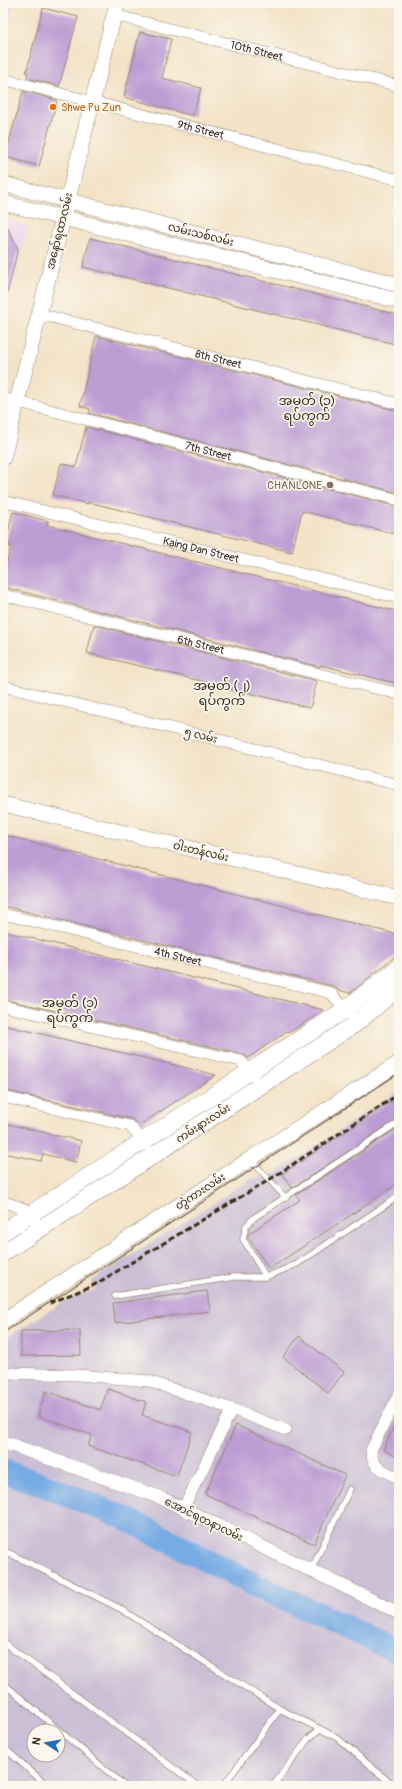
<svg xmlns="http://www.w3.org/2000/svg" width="402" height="1789" font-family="Pangolin,'Noto Sans Myanmar',sans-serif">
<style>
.built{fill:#ecd1ea}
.industrial{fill:#cbbfd5;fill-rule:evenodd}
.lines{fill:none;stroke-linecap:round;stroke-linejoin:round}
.river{stroke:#77abe4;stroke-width:24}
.building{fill:#bd9ed4}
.service-casing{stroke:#978672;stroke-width:7}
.minor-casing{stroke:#978672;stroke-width:12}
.tertiary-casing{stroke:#978672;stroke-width:14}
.secondary-casing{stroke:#978672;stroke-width:16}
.primary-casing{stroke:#978672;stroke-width:18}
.service{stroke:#fff;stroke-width:5.5}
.minor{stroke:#fff;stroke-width:11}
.tertiary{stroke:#fff;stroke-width:13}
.secondary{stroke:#fff;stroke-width:15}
.primary{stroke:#fff;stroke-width:17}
.tram{stroke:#3b2a1e;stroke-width:1}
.rail{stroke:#3b2a1e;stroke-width:3;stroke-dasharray:6 3;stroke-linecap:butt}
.food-dot{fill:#e8710a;stroke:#fbf7ec;stroke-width:1.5}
.education-dot{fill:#8d6e63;stroke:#fbf7ec;stroke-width:1.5}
.labels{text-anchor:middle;stroke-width:3.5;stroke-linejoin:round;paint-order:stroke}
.street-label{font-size:11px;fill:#3b2a1e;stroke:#fbf7ec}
.food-label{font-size:11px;fill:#c56008;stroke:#fbf7ec;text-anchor:start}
.education-label{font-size:11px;fill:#785e54;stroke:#fbf7ec;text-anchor:end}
.quarter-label{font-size:13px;fill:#3b2a1e;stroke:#fbf7ec}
</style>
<rect width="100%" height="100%" fill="#fbf7ec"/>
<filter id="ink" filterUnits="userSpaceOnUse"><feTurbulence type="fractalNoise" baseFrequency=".025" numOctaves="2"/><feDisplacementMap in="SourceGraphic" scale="8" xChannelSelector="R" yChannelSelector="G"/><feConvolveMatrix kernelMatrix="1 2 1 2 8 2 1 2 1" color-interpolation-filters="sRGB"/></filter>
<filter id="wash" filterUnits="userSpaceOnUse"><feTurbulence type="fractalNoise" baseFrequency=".012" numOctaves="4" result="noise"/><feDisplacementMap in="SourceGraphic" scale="16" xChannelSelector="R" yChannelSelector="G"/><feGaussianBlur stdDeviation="0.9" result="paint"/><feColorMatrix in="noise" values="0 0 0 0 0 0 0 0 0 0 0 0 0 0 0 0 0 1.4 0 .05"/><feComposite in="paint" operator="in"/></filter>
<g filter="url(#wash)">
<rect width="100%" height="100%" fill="#f3e3c7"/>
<g class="built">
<polygon points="3,3 14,3 7,32 3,31"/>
<polygon points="3,219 28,226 3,326"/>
</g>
<path class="industrial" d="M399,1091V1786H3V1340L65,1301L96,1289L91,1281L251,1179L271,1176ZM34,1731H58V1755H34Z"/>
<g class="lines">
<polyline class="river" points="3,1471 41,1484 127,1519 251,1583 399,1652"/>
</g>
<g id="blocks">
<g class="building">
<polygon points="43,8 78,17 59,86 27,78 28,74 26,73"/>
<polygon points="140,32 171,39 162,78 201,88 193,116 124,97"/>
<polygon points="23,91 57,100 39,166 5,157"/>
<polygon points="3,219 18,249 7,293 3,293"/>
<polygon points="90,238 399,315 399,345 83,267"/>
<polygon points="96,336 399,411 399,493 89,413 90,409 80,406"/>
<polygon points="86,427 399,507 399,535 302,511 292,552 88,502 88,504 53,495 61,463 76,467"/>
<polygon points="13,512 48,521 47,525 399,612 399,684 320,665 320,667 3,587 3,577 11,546 5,545"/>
<polygon points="94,625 317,681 310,708 87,653"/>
<polygon points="3,835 399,935 399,953 350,993 338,990 333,986 3,906"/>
<polygon points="3,931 262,995 324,1010 290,1032 287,1031 248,1058 243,1054 3,999"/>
<polygon points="3,1025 179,1066 216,1075 141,1124 137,1123 132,1119 3,1090"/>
<polygon points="399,1096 399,1118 292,1188 282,1174"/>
<polygon points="3,1123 81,1141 76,1162 43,1154 41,1161 3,1153"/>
<polygon points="399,1127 399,1183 269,1269 248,1237 248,1234 300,1200 296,1195"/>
<polygon points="207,1291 210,1311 115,1323 113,1303"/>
<polygon points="80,1330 81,1355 21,1356 21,1331"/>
<polygon points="299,1336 344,1372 328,1393 283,1357"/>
<polygon points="108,1389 146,1402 142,1415 192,1432 177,1476 88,1446 92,1435 38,1416 46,1391 100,1410"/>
<polygon points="399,1415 399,1458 383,1450"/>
<polygon points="236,1425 345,1475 314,1544 205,1494"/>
</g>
</g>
</g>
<g filter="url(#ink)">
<use href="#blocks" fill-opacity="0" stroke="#978672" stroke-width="1"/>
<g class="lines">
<g class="service-casing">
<g id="service">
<polyline points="251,1160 286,1198"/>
<polyline points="266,1277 243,1239 246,1226 255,1217 399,1122"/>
<polyline points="115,1296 234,1277 266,1277 297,1264 399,1196"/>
<polyline points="3,1550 119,1608 280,1709 320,1729"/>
<polyline points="311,1570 350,1489"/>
<polyline points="3,1642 198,1786"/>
<polyline points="3,1683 125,1786"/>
<polyline points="3,1747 48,1786"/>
<polyline points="223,1786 280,1709"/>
<polyline points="273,1786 308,1739 320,1729 336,1737 394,1786"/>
</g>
</g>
<g class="minor-casing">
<g id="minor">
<path id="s1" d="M114,15L399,86"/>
<path id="s2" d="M3,79L399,180"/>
<path id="s3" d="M39,314L399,404"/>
<path id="s4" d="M3,398L399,500"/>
<path id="s5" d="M3,501L399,598"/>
<path id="s6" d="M3,595L399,694"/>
<polyline points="3,686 399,785"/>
<path id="s7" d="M3,914L331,993L349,1014"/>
<polyline points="3,1006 241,1061 253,1076"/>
<polyline points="3,1097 130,1126 146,1145"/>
<path d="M3,1202C26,1208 27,1208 40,1229"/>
<polyline points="3,1376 8,1373 78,1375 148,1381 232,1409 286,1430"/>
<path d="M399,1394L371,1450C372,1469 384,1470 399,1478"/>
<polyline points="183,1509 232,1409"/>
</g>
</g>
<g class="tertiary-casing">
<polyline id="tertiary" points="3,1442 159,1497 399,1613"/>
</g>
<g class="secondary-casing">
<g id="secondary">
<polyline points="3,184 399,285"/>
<polyline points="3,203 399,301"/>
<polyline points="3,458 117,3"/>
<polyline points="3,804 399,898"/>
<polyline points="3,1321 250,1159 399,1063"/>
</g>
</g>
<g class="primary-casing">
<g id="primary">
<polyline points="3,1232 346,1009 399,967"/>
<polyline points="3,1253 355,1024 399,987"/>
</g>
</g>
<use href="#service" class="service"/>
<use href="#minor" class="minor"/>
<use href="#tertiary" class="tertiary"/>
<use href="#secondary" class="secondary"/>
<use href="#primary" class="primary"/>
<polyline class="tram" points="3,1333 399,1073"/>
<polyline class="rail" points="50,1303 94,1285 269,1180 399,1094"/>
</g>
</g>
<circle class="food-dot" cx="53" cy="107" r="4"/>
<circle class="education-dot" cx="330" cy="485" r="4"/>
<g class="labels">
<g class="street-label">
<text dy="4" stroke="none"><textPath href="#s1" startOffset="147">10th Street</textPath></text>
<text dy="4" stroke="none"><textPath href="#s2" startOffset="204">9th Street</textPath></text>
<text transform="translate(59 231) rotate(-76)" y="4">အနော်ရထာလမ်း</text>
<text transform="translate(201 234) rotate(14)" y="4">လမ်းသစ်လမ်း</text>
<text dy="4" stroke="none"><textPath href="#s3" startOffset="185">8th Street</textPath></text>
<text dy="4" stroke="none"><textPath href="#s4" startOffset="212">7th Street</textPath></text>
<text dy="4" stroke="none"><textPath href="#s5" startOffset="204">Kaing Dan Street</textPath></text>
<text dy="4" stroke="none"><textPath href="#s6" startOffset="204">6th Street</textPath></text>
<text transform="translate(201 735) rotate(14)" y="4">၅ လမ်း</text>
<text transform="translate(201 851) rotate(13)" y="4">ဝါးတန်လမ်း</text>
<text dy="4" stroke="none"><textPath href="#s7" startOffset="180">4th Street</textPath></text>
<text transform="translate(203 1123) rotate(-33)" y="4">ကမ်းနားလမ်း</text>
<text transform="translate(200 1191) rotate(-33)" y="4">တွဲကားလမ်း</text>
<text transform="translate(204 1519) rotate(26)" y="4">အောင်ရတနာလမ်း</text>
</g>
<g class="food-label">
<text x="61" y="111">Shwe Pu Zun</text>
</g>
<g class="education-label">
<text x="322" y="489">CHANLONE</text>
</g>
<g class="quarter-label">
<text x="307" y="405">အမှတ် (၃)<tspan x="307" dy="15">ရပ်ကွက်</tspan></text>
<text x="222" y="690">အမှတ် (၂)<tspan x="222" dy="15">ရပ်ကွက်</tspan></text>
<text x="70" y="1007">အမှတ် (၁)<tspan x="70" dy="15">ရပ်ကွက်</tspan></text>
</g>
</g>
<rect width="402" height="1789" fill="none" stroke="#fbf7ec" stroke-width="16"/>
<g transform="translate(46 1743) rotate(282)"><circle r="19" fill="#fbf7ec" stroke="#aea59a"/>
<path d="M0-3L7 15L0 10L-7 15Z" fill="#1f6fb2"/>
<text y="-6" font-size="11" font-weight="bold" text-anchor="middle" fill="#3b2a1e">N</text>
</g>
</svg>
